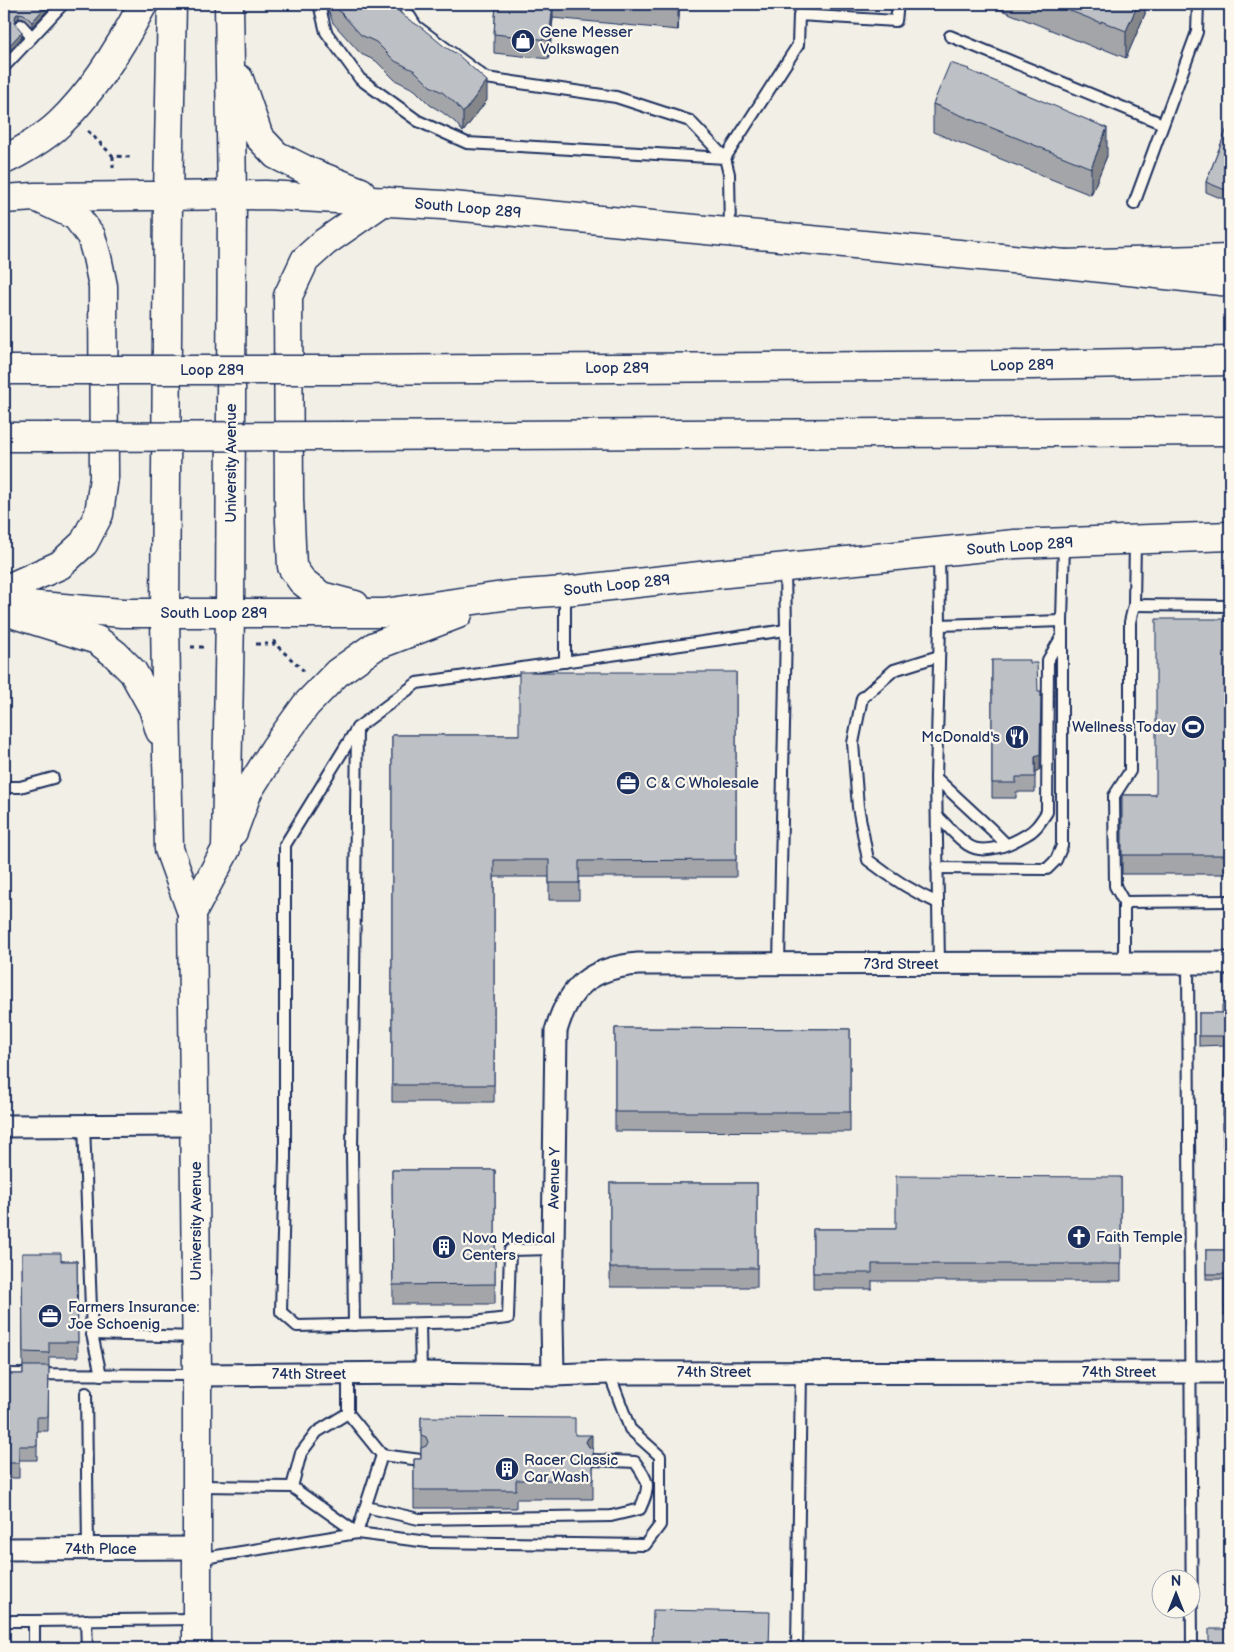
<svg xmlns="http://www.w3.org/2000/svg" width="1234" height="1652" font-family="'Balsamiq Sans',sans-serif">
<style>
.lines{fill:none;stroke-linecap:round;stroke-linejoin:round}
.lane-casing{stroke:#1b2f5e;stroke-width:14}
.street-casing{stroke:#1b2f5e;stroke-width:25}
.secondary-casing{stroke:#1b2f5e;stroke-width:31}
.highway-casing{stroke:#1b2f5e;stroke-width:31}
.path{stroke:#1b2f5e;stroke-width:3;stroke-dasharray:4 4;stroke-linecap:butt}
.lane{stroke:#fbf7ec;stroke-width:10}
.street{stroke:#fbf7ec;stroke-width:21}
.secondary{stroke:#fbf7ec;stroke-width:28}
.highway{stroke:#fbf7ec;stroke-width:28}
.highway-bridge-casing{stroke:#1b2f5e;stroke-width:31;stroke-linecap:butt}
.highway-bridge{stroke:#fbf7ec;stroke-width:28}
.wall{fill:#a3a5a9;stroke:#1b2f5e}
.shaded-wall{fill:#848689;stroke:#1b2f5e}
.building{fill:#bdc0c4;stroke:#1b2f5e}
.labels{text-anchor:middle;stroke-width:4.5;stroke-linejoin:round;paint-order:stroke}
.poi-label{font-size:15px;fill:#1b2f5e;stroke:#fbf7ec;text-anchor:start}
.street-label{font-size:15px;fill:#1b2f5e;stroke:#fbf7ec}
</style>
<rect width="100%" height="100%" fill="#f2efe6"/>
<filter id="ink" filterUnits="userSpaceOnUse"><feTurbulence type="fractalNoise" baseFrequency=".02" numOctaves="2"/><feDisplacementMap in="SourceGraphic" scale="10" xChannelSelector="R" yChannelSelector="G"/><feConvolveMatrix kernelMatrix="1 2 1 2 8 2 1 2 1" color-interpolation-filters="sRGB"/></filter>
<g filter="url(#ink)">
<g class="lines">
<g class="lane-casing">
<g id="lane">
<polyline points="319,4 326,32 360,79 418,121 467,143 725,158 729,174 730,231"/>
<polyline points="402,4 416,26 486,78 616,97 690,121 725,158 798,45 799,15 896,21 898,4"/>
<polyline points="21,25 32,37"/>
<polyline points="950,36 1163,124"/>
<polyline points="4,67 63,4"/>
<polyline points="1134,204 1197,32 1198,4"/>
<polyline points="1134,605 1230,606"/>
<polyline points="940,625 1062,621"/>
<polyline points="565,662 565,593"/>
<polyline points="936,778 991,829 1006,844"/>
<polyline points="4,787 20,787 53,778"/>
<path d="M937,816C947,825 957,838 968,845C984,856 1011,844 1026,835C1036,830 1041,821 1047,812L1048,660L1062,636"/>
<polyline points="937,868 1047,869 1056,860 1062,846 1062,621 1064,543"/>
<polyline points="1124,902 1230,901"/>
<path d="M938,903C913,892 890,877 868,860L858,807L853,743L862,698L894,670L939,656"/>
<polyline points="1124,963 1124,902 1115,886 1114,796 1130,771 1130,622 1134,605 1135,541"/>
<polyline points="1188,963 1192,1648"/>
<polyline points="779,964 786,630 785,568"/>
<polyline points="939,964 936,778 940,625 939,553"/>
<polyline points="84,1125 92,1334 101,1375"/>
<polyline points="553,1249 510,1250 508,1318 472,1322 297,1326 281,1312 285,1158 285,845 357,728 417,683 786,630"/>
<polyline points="420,1324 421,1373"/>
<polyline points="354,1325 352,1151 357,728"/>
<polyline points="92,1334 196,1337"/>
<polyline points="4,1374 195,1375"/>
<polyline points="86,1393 88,1549"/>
<polyline points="382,1455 421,1460"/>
<polyline points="198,1486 292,1487 357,1533 382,1455 348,1413"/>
<polyline points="292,1487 301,1453 317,1432 348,1413 348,1374"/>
<path d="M366,1507L419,1519L611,1516L640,1509C651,1485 649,1482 635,1462L593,1460"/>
<polyline points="198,1559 357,1533 428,1542 645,1545 660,1525 660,1456 630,1429 609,1373"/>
<polyline points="86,1620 87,1648"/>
<polyline points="4,1621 34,1621 34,1648"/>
<polyline points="34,1621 196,1619"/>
<polyline points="797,1648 801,1372"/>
</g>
</g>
<g class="street-casing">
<g id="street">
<polyline points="4,1126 195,1125"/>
<polyline points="197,1375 421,1373 553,1375 609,1373 1230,1372"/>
<path d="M553,1375L552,1321L556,1031C569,985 592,968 638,964L1230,963"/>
<polyline points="4,1549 197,1548"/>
</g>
</g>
<g class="secondary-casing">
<g id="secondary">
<polyline points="172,4 168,195 165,614 167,755 169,849 192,913 197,1375 197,1648"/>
<polyline points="239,79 259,137 276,155 310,172 361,192"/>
<path d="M4,160C19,153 47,136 59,124C94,91 121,46 143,4"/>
<polyline points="4,199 35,197 266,195 442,205 1065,264 1230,259"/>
<polyline points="4,590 60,565 84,543 99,514 104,477 103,286 97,257 91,236 76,216 40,199"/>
<polyline points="4,603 122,613 384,613 510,595 565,591 718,574 1015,544 1230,536"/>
<polyline points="355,605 321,596 302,581 292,567 289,499 288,296 305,260 325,242 384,201"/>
<polyline points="17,615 97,640 115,654 133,672 153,708 160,731"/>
<polyline points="233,832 248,791 275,748 306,705 337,673 375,646 458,614"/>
<polyline points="192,913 226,849 230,614 232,195 229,4"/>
</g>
</g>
<g class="highway-casing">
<g id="highway">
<polyline points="1065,264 1230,282"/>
<polyline points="4,370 47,370"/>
<polyline points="343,370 1031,365 1230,361"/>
<polyline points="344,436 1230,431"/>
<polyline points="4,437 46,437"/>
</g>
</g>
<g class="path">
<polyline points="88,131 113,156 131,157"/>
<polyline points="113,156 113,170"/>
<polyline points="274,640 275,644 304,671"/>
<polyline points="256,644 275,644"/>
<polyline points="191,647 203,647"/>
</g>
<use href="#lane" class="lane"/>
<use href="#street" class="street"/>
<use href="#secondary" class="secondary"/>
<use href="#highway" class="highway"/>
<g class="highway-bridge-casing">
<g id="highway-bridge">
<polyline points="47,370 343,370"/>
<polyline points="46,437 344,436"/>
</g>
</g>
<use href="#highway-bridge" class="highway-bridge"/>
</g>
<g class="wall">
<polygon points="53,4 32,27 24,19 19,18 16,20 15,23 22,37 4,9"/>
<polygon points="326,4 391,4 487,100 463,132 455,122 442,112 430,105 415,90 395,80 376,61 361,54 333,23"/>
<polygon points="496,4 680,4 678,30 553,18 549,59 494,53 494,34"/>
<polygon points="843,4 873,4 873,7"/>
<polygon points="986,4 1145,4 1145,14 1126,58 1101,48 1101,50"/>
<polygon points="933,104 1107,156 1091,195 933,132"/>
<polygon points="1230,121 1230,202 1206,192 1206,182"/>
<polygon points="1230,619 1230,874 1122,874 1122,795 1156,795"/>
<polygon points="992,660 1040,769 1035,772 1035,792 1016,792 1016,798 992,798"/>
<polygon points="736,672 736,877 579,877 579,900 549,900 549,877 494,877 494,1102 392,1102 392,735 519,735"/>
<polygon points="1230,1005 1230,1147 1223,1147 1224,1045 1199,1046 1199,1013 1222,1013"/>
<polygon points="615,1028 850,1029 850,1132 615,1131"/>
<polygon points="392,1170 495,1170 495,1304 393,1304"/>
<polygon points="1121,1177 1121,1281 872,1281 872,1289 813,1289 813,1229 896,1229"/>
<polygon points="1230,1180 1230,1213 1224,1213 1224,1204"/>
<rect x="610" y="1183" width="147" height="104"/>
<rect x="1206" y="1250" width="23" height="29"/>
<polygon points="22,1253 61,1261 77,1261 78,1357 49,1357 48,1431 37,1431 37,1460 19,1460 19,1478 6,1478 6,1484 4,1484 4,1374 23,1374"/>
<rect x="1224" y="1280" width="6" height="35"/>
<polygon points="421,1417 575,1435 593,1449 593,1499 516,1499 516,1508 414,1508 414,1459 421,1459"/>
</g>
<g class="shaded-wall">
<polygon points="48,4 53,4 32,27 32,22"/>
<polygon points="553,4 553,18 549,59 549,40"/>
<polygon points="679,4 680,4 678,30 678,10"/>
<polygon points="1138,4 1145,4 1145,14 1126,58 1126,31"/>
<polygon points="19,13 19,18 16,20 14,27 14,22 16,15"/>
<polygon points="22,32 22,37 4,56 4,51"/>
<polygon points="487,81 487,100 463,132 463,113"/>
<polygon points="1107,128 1107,156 1091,195 1091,168"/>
<polygon points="1041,691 1040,769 1035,772 1035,757"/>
<polygon points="592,1435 592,1453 586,1442 588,1438"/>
</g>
<g class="building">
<polygon points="9,4 48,4 32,22 24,14 19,13 16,15 14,22 22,32 4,51 4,9"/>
<polygon points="333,4 391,4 405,17 422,28 445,47 457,54 487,81 463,113 455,103 442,92 430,86 415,71 395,61 376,42 361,35"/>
<polygon points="496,4 553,4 549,40 494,34"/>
<polygon points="609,4 679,4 678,10"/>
<polygon points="1053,4 1138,4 1126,31 1101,21 1101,23"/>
<polygon points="950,63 969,69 968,70 1107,128 1091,168 933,104"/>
<polygon points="1230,121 1230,192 1206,182"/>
<polygon points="1156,619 1230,619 1230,855 1122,855 1122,795 1156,795"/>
<polygon points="992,660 1030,660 1030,663 1037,663 1038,691 1041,691 1040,755 1035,757 1035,777 1016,777 1016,783 992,783"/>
<polygon points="519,672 736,672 736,860 579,861 579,883 549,883 549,860 494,860 494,1085 392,1085 392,735 519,735"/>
<polygon points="1222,1005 1230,1005 1230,1138 1223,1138 1224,1036 1199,1036 1199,1013 1222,1013"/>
<polygon points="615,1028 850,1029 850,1112 615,1112"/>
<polygon points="392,1170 495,1170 495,1284 393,1285"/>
<polygon points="896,1176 1121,1177 1121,1264 872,1264 872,1273 813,1273 813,1229 896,1229"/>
<polygon points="1225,1179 1230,1180 1230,1204 1224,1204"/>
<rect x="610" y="1183" width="147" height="85"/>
<rect x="1206" y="1250" width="23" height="24"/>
<polygon points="22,1253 61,1253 61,1261 77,1261 78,1342 49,1342 49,1353 23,1352"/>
<rect x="1224" y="1280" width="6" height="26"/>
<polygon points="23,1366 49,1366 48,1417 37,1417 37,1446 19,1446 19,1463 6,1463 6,1469 4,1469 4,1374 23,1374"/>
<polygon points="421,1417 575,1418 575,1435 592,1435 588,1438 586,1442 589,1447 593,1449 593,1480 516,1480 516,1490 414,1490 414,1459 421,1459 421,1448 426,1446 428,1442 426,1437 421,1435"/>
<polygon points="653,1610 770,1612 769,1648 652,1648"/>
<rect x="1209" y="1629" width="21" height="19"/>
</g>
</g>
<defs>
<g id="shop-disc" transform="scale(1.25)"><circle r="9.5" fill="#1b2f5e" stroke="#fbf7ec"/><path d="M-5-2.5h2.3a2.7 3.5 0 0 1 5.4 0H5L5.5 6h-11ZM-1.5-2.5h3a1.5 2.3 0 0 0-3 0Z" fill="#fff"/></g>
<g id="stadium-disc" transform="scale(1.25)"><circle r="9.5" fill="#1b2f5e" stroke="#fbf7ec"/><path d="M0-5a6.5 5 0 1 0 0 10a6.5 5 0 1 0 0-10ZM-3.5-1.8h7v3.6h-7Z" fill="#fff"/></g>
<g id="restaurant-disc" transform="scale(1.25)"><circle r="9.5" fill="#1b2f5e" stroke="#fbf7ec"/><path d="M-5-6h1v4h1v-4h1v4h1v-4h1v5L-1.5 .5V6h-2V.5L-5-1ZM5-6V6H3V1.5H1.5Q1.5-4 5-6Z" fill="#fff"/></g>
<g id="office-disc" transform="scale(1.25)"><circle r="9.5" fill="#1b2f5e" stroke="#fbf7ec"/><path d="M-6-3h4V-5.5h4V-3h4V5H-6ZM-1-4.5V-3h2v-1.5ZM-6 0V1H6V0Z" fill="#fff"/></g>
<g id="church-disc" transform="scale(1.25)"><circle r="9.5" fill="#1b2f5e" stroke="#fbf7ec"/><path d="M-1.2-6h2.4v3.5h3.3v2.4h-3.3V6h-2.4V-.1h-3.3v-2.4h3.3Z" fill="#fff"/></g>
<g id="building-disc" transform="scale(1.25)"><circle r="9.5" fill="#1b2f5e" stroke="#fbf7ec"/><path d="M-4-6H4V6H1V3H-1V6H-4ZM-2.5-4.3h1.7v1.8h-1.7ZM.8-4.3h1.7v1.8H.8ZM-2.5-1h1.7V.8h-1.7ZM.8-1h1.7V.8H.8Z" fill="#fff"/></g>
</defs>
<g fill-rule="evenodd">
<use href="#shop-disc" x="523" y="41"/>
<use href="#stadium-disc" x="1193" y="727"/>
<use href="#restaurant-disc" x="1017" y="737"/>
<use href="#office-disc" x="628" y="783"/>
<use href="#church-disc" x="1079" y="1237"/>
<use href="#building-disc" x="444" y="1247"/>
<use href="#office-disc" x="50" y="1316"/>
<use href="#building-disc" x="507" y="1469"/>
</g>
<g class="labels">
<g class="poi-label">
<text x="540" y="37">Gene Messer<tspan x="540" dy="17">Volkswagen</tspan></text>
<text x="1176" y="732" text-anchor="end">Wellness Today</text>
<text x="1000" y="742" text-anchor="end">McDonald's</text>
<text x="646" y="788">C &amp; C Wholesale</text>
<text x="1096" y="1242">Faith Temple</text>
<text x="462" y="1243">Nova Medical<tspan x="462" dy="17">Centers</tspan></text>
<text x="68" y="1312">Farmers Insurance:<tspan x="68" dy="17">Joe Schoenig</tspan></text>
<text x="524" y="1465">Racer Classic<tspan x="524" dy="17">Car Wash</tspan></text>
</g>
<g class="street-label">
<text transform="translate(468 208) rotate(5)" y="5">South Loop 289</text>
<text transform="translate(1022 365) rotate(-1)" y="5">Loop 289</text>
<text x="617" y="373">Loop 289</text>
<text x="212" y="375">Loop 289</text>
<text transform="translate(231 463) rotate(-90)" y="5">University Avenue</text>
<text transform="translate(1020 546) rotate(-4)" y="5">South Loop 289</text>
<text transform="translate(617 585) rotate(-6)" y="5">South Loop 289</text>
<text x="214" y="618">South Loop 289</text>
<text x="901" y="969">73rd Street</text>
<text transform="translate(554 1178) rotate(-89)" y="5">Avenue Y</text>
<text transform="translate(196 1221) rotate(-90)" y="5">University Avenue</text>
<text x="714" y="1377">74th Street</text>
<text x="1119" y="1377">74th Street</text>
<text x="309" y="1379">74th Street</text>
<text x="101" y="1554">74th Place</text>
</g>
</g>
<rect width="1234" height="1652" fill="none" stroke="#fbf7ec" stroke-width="20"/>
<rect x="10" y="10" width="1214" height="1632" fill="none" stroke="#1b2f5e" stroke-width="2" filter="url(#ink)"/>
<g transform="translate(1176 1594)"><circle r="24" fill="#fbf7ec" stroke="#a1a7b3"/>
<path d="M0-4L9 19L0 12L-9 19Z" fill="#1b2f5e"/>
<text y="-8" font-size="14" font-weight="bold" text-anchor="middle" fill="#1b2f5e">N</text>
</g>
</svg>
